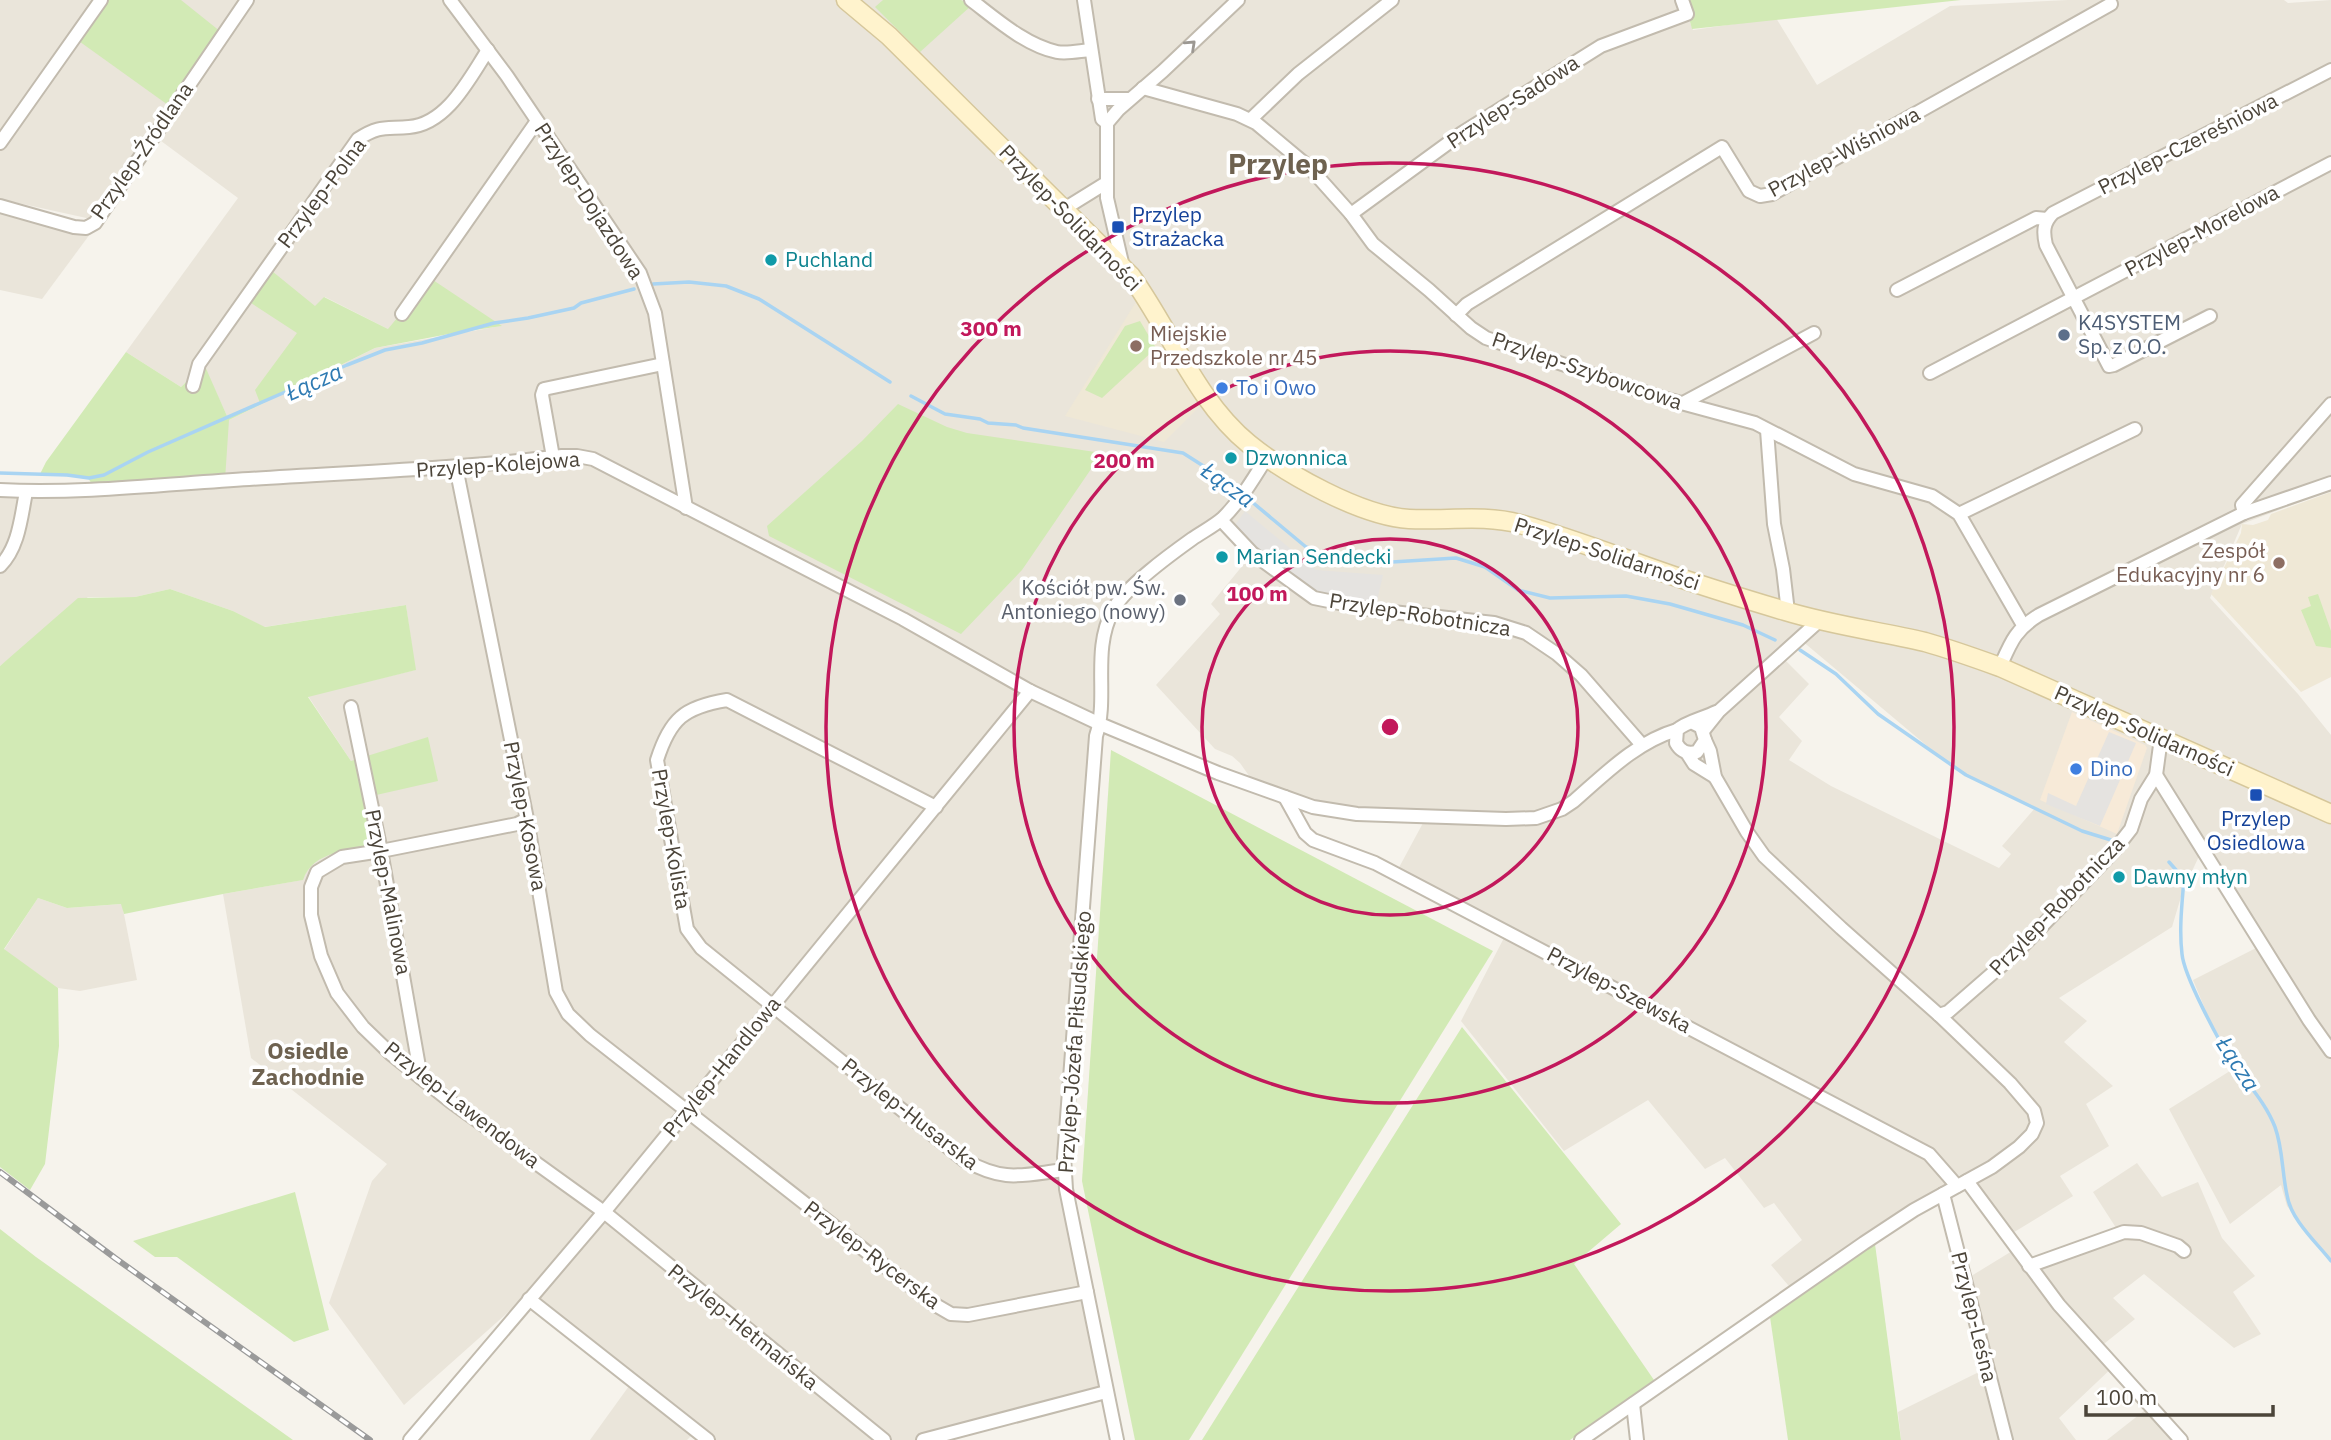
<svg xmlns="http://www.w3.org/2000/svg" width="2331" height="1440" font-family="'IBM Plex Sans',sans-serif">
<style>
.residential{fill:#eae5da;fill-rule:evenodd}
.commercial{fill:#f7ead8}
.education{fill:#efe8d6}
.green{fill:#d2eab5}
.parking{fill:#e5e3e0}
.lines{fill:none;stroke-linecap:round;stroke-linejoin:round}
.stream{stroke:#a9d4f2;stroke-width:3.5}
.street-casing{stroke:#c2bbae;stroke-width:16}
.secondary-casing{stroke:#d6c79b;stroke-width:21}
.street{stroke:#fff;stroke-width:12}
.secondary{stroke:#fff3cd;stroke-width:18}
.rail-casing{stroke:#9a9a9a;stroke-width:6}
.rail{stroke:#fff;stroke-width:3.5;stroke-dasharray:10;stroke-linecap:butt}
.oneway{stroke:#9c9892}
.ring{fill:none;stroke:#c2185b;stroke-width:3.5}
.transit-dot{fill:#1a4fb4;stroke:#fff;stroke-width:2.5}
.culture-dot{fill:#0f9aa8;stroke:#fff;stroke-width:2.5}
.service-dot{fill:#5c6f8a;stroke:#fff;stroke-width:2.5}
.education-dot{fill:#8d6e63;stroke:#fff;stroke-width:2.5}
.shop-dot{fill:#3f7fe0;stroke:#fff;stroke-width:2.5}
.worship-dot{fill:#6b7280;stroke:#fff;stroke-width:2.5}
.labels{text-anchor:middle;stroke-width:7;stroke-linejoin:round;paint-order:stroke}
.street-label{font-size:21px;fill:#4b4439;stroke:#fff}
.transit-label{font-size:21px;fill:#164399;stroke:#fff;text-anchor:start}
.culture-label{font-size:21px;fill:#0d838f;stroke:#fff;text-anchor:start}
.service-label{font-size:21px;fill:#4e5e75;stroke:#fff;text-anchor:start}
.education-label{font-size:21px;fill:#785e54;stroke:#fff;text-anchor:start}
.shop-label{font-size:21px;fill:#366cbe;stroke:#fff;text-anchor:start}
.worship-label{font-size:21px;fill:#5b616d;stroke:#fff;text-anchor:end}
.water-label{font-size:23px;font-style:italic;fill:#2e7ab2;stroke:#fff}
.neighbourhood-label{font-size:23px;font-weight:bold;fill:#6e6250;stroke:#fff}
.district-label{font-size:28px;font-weight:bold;fill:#6e6250;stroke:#fff}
.centre{fill:#c2185b;stroke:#fff;stroke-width:3.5}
.ring-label{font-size:21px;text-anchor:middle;font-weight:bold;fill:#c2185b;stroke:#fff;stroke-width:7;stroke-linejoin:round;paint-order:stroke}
</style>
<rect width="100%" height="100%" fill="#f6f3ec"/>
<g class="residential">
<path d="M0,0H1681L1693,30L1776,18L1817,85L1950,6L2068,0H2284L2288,3L2331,0V490L2242,524L2210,598L2298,694L2331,735V1262L2287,1206L2281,1185L2230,1224L2169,1109L2238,1066L2210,1021L2193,980L2260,946L2202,850L2183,890L2172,927L2059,998L2087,1021L2064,1042L2113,1086L2086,1104L2109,1146L2060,1176L2073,1196L2011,1234L1981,1188L1960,1175L1794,1292L1771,1265L1802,1240L1774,1203L1764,1208L1725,1158L1705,1169L1648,1100L1564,1151L1461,1021L1506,934L1396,873L1423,823L1354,814L1259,790L1240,763L1232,756L1215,749L1156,685L1220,614L1211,604L1248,559L1216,520L1167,557L1165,567L1119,606L1104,631L1062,1170L1071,1248L1102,1389L934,1440H700L692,1435L687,1440H590L629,1386L524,1298L404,1405L329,1303L372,1181L387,1164L251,1058L223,894L302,880L306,872L313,863L327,855L376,846L351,761L308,696L415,670L406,605L264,627L233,611L170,589L135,597H88L0,666V494L101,495L229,420L375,348L501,326L388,329L325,297L256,390L261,403L227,416L203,364L181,387L126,352L238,198L153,135L91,219L0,199ZM1801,640L1945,761L1978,782L2035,808L2002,846L2011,854L1999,868L1831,786L1789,760L1802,741L1779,717L1809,684L1782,657Z"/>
<polygon points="0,205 93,230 42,299 0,290"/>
<polygon points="38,898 67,908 122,904 137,980 80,991 58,988 4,950"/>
<polygon points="2137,1163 2162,1197 2198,1182 2222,1238 2255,1276 2233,1292 2261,1334 2234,1348 2144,1274 2113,1298 2135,1319 2100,1347 2115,1365 2059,1418 2076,1440 1901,1440 1898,1412 1987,1368 1968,1278 2017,1248 2033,1262 2120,1234 2093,1192"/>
<polygon points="2149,1407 2179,1440 2107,1440"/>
</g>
<polygon class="commercial" points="2072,712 2145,745 2147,748 2117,834 2040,800"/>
<g class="education">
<polygon points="1136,302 1200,406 1164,442 1065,416"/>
<polygon points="2331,492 2331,677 2301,692 2211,594 2241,533 2242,524 2253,525 2268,520 2271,514"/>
</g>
<g class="green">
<polygon points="105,0 181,0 226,36 175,110 76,39"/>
<polygon points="883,0 961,0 972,5 920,52 875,7"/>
<polygon points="1684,0 1961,0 1692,29"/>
<polygon points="267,267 315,306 324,297 388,329 430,278 502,326 454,333 375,348 229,420 225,480 94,487 88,478 40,474 46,462 126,352 181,387 204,364 227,416 260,403 255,390 297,333 245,299"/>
<polygon points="1140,321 1156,348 1102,398 1085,390 1125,326"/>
<polygon points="898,404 947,427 967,433 1102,453 1022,570 961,634 769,536 767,526 862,441"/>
<path d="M170,589L233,611L265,627L406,605L416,670L308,697L351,761L428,737L438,781L363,798L376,846C350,851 313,850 303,880L223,894L124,914L121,904L67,908L38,898L4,949L58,988L59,1046L45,1164L30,1190L0,1167V666L78,598L135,597Z"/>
<polygon points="2318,594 2331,631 2331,648 2316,646 2301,610 2311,606 2308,597"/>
<polygon points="1111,750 1493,951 1189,1440 1135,1440 1082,1181"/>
<polygon points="1462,1027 1621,1224 1574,1264 1654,1380 1570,1440 1202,1440"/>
<polygon points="295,1192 329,1330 294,1342 177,1257 155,1257 133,1241"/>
<polygon points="0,1229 36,1257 293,1440 0,1440"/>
<polygon points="1875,1244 1901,1440 1788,1440 1770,1317"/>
</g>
<g class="parking">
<polygon points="1245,511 1316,570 1383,575 1376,605 1318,595 1255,548 1237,530 1235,525"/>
<polygon points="2109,732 2136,743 2100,826 2046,804 2048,793 2076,806"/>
</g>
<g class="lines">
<g class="stream">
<polyline points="653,284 689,282 726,286 759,299 890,382"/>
<polyline points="911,396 945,414 980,419 988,423 1016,425 1023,428 1183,453 1227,481 1306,547 1341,560 1376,563 1456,558 1485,567 1518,590 1550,598 1626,596 1670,604 1743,625 1775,640"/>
<polyline points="0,473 67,475 89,478 104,475 148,452 347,365 385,350 422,343 494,323 528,318 574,308 581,303 634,289"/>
<polyline points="1800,650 1836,674 1878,714 1966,775 2082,831 2111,840"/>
<path d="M2169,862L2184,879C2182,904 2179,929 2182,954C2184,976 2218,1039 2231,1060C2246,1083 2265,1101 2275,1127C2283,1149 2282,1173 2287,1195C2291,1220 2316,1242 2331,1261"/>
</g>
<g class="street-casing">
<g id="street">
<polyline points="450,0 507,76 640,273 655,313 686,508"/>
<path d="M971,0C996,19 1025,45 1057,52C1067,54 1079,51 1090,50"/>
<polyline points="1084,0 1102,119 1107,123 1107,198 1123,267"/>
<polyline points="1143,88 1237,114 1256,123 1310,168 1351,214 1373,244 1429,290 1471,328 1486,338 1659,397 1755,423 1854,474 1932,496 1959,514 2023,625"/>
<polyline points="1098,99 1129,99"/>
<polyline points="1251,119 1298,74 1392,0"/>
<polyline points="1107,123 1118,110 1163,71 1238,0"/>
<polyline points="0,143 101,0"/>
<polyline points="0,206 74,227 86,228 95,223 247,0"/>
<polyline points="1064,209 1106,183"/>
<polyline points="1351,214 1462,133 1601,46 1687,14 1682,0"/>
<polyline points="1897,290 2036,218 2047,219"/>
<polyline points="402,314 537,121"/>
<polyline points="1456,315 1467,304 1722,147 1749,191 1760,196 1772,194 2111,4"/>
<path d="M2210,316L2114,365L2109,366L2046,245C2043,232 2043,223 2053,213L2331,70"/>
<polyline points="1930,373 2331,163"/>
<path d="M193,386L199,364L358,139C380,125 385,129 409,127C447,124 469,79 488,50"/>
<polyline points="1683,403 1814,333"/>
<polyline points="1767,430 1774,524 1783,569 1788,612"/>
<polyline points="553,457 542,395 544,389 663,364"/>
<polyline points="456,467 527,819 556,992 568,1014 590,1035 932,1303 951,1314 968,1315 1087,1292"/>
<path d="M0,490C83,494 166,484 249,479C354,472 458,469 562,456H577L593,459L903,619L1030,691L1100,724L1218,773L1313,807L1357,814L1506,819L1536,818L1562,809L1574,801C1605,774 1636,742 1677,730"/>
<polyline points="2244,513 2242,505 2331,404"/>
<polyline points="1959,514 2135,429"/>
<polyline points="1221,520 1252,553 1314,598 1374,610 1494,623 1526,633 1557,654 1581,675 1642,745"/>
<path d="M0,566C19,547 21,517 26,492"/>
<path d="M2000,667C2011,642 2015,630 2039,615L2244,513L2331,483"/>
<polyline points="351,707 381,851 421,1078"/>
<path d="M1693,723L1701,727L1705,740L1697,752C1687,754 1681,752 1676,743L1677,730C1685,722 1704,718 1716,712"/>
<polyline points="1703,731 1719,711 1820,620"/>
<polyline points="1687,753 1694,764 1715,777"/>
<polyline points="2156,775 2309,1020 2331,1051"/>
<polyline points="1285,797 1305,833 1313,840 1375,863 1929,1154 1957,1186"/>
<path d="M936,807L727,700C684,707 670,719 657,760L687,929L701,948L964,1160C1006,1183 1021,1175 1065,1170"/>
<polyline points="527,819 517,824 381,851 342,857 317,872 311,887 311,915 321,956 337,993 363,1027 391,1054 450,1101 604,1212 884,1440"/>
<polyline points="1939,1015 1948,1012 2017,952 2113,852 2131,829 2141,799 2156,775 2161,738"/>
<polyline points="1967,1181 2059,1305 2181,1440"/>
<polyline points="1943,1194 2006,1440"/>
<polyline points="2029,1266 2124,1232 2141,1233 2178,1246 2184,1251"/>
<polyline points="529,1299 708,1440"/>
<polyline points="1633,1404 1637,1440"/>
<polyline points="410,1440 604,1212 1030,691"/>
<polyline points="923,1440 1106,1392"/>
<path d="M1117,1440L1066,1189L1064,1157L1096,736C1109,697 1091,651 1113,610C1125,587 1171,554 1192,539C1202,532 1214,526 1223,518C1241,500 1254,478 1267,457"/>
<polyline points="1581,1440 1864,1243 1914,1210 1992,1167 2019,1147 2032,1134 2037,1123 2034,1111 2010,1083 1939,1015 1841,928 1764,856 1747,832 1715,777 1710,751 1705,740"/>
</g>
</g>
<g class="secondary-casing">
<path id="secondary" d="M846,0L889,36L1131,276C1170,330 1197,402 1249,444C1286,474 1361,516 1409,519C1446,521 1484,514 1520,524C1579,540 1636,564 1695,583C1725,593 1755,602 1785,611C1831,625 1878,631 1925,642C1950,649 1975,658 2000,667L2331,814"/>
</g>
<use href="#street" class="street"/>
<use href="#secondary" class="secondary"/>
<g class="rail-casing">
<polyline id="rail" points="0,1172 115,1258 370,1440"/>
</g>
<use href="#rail" class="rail"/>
</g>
<defs><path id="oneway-chevron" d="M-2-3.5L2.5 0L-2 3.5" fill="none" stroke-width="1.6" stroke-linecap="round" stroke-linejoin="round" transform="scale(1.75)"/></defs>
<use class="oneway" href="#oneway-chevron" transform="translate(1191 45) rotate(-43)"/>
<g class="ring">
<circle cx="1390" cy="727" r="188"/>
<circle cx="1390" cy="727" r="376"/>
<circle cx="1390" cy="727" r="564"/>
</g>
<g class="transit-dot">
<rect x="1111" y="220" width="14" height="14" rx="3.5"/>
<rect x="2249" y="788" width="14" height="14" rx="3.5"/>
</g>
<g class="culture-dot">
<circle cx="771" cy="260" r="7"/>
<circle cx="1231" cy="458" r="7"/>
<circle cx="1222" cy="557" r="7"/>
<circle cx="2119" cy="877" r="7"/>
</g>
<circle class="service-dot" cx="2064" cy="335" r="7"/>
<g class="education-dot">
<circle cx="1136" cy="346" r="7"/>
<circle cx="2279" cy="563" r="7"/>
</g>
<g class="shop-dot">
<circle cx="1222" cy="388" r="7"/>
<circle cx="2076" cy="769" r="7"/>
</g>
<circle class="worship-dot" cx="1180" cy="600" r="7"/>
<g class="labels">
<g class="street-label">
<text transform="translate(1513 102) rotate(-33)" y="7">Przylep-Sadowa</text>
<text transform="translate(2188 144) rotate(-27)" y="7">Przylep-Czereśniowa</text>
<text transform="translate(142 151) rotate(-55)" y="7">Przylep-Źródlana</text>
<text transform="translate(1844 152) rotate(-28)" y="7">Przylep-Wiśniowa</text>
<text transform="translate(322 193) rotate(-53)" y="7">Przylep-Polna</text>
<text transform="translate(589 201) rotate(57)" y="7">Przylep-Dojazdowa</text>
<text transform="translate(1070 218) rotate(46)" y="7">Przylep-Solidarności</text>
<text transform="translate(2202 231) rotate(-28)" y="7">Przylep-Morelowa</text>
<text transform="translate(1587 371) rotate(19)" y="7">Przylep-Szybowcowa</text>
<text transform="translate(498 465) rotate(-4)" y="7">Przylep-Kolejowa</text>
<text transform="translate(1607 554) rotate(18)" y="7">Przylep-Solidarności</text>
<text transform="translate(1420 615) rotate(9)" y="7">Przylep-Robotnicza</text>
<text transform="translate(2144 731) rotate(24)" y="7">Przylep-Solidarności</text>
<text transform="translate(525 816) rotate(79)" y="7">Przylep-Kosowa</text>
<text transform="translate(671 839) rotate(80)" y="7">Przylep-Kolista</text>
<text transform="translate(388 892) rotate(79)" y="7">Przylep-Malinowa</text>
<text transform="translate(2057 906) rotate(-46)" y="7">Przylep-Robotnicza</text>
<text transform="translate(1619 990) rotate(28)" y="7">Przylep-Szewska</text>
<text transform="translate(1075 1042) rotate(-86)" y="7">Przylep-Józefa Piłsudskiego</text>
<text transform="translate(722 1067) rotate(-51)" y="7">Przylep-Handlowa</text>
<text transform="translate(462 1105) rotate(38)" y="7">Przylep-Lawendowa</text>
<text transform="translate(910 1114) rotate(38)" y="7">Przylep-Husarska</text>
<text transform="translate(872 1255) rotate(37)" y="7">Przylep-Rycerska</text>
<text transform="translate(1974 1317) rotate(76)" y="7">Przylep-Leśna</text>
<text transform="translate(743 1327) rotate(39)" y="7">Przylep-Hetmańska</text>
</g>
<g class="transit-label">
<text x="1132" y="222">Przylep<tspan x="1132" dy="24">Strażacka</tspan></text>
<text x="2256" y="826" text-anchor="middle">Przylep<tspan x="2256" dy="24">Osiedlowa</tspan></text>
</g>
<g class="culture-label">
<text x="785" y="267">Puchland</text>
<text x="1245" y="465">Dzwonnica</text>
<text x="1236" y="564">Marian Sendecki</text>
<text x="2133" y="884">Dawny młyn</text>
</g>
<g class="service-label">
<text x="2078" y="330">K4SYSTEM<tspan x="2078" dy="24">Sp. z O.O.</tspan></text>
</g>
<g class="education-label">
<text x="1150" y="341">Miejskie<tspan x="1150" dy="24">Przedszkole nr 45</tspan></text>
<text x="2265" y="558" text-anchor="end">Zespół<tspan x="2265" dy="24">Edukacyjny nr 6</tspan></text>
</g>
<g class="shop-label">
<text x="1236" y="395">To i Owo</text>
<text x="2090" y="776">Dino</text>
</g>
<g class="worship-label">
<text x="1166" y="595">Kościół pw. Św.<tspan x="1166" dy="24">Antoniego (nowy)</tspan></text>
</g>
<g class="water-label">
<text transform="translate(314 382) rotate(-24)" y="8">Łącza</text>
<text transform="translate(1228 485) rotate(36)" y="8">Łącza</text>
<text transform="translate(2238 1064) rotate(57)" y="8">Łącza</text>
</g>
<g class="neighbourhood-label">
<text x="308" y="1059">Osiedle<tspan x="308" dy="26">Zachodnie</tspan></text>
</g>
<g class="district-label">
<text x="1278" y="174">Przylep</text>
</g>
</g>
<circle cx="1390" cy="727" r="10" class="centre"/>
<g class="ring-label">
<text x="991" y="336">300 m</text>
<text x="1124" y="468">200 m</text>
<text x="1257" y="601">100 m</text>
</g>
<path d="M2086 1405v10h187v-10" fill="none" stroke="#4b4439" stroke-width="3.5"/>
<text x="2096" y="1405" font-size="21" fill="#4b4439" stroke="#ffffff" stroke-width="5" paint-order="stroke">100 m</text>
</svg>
